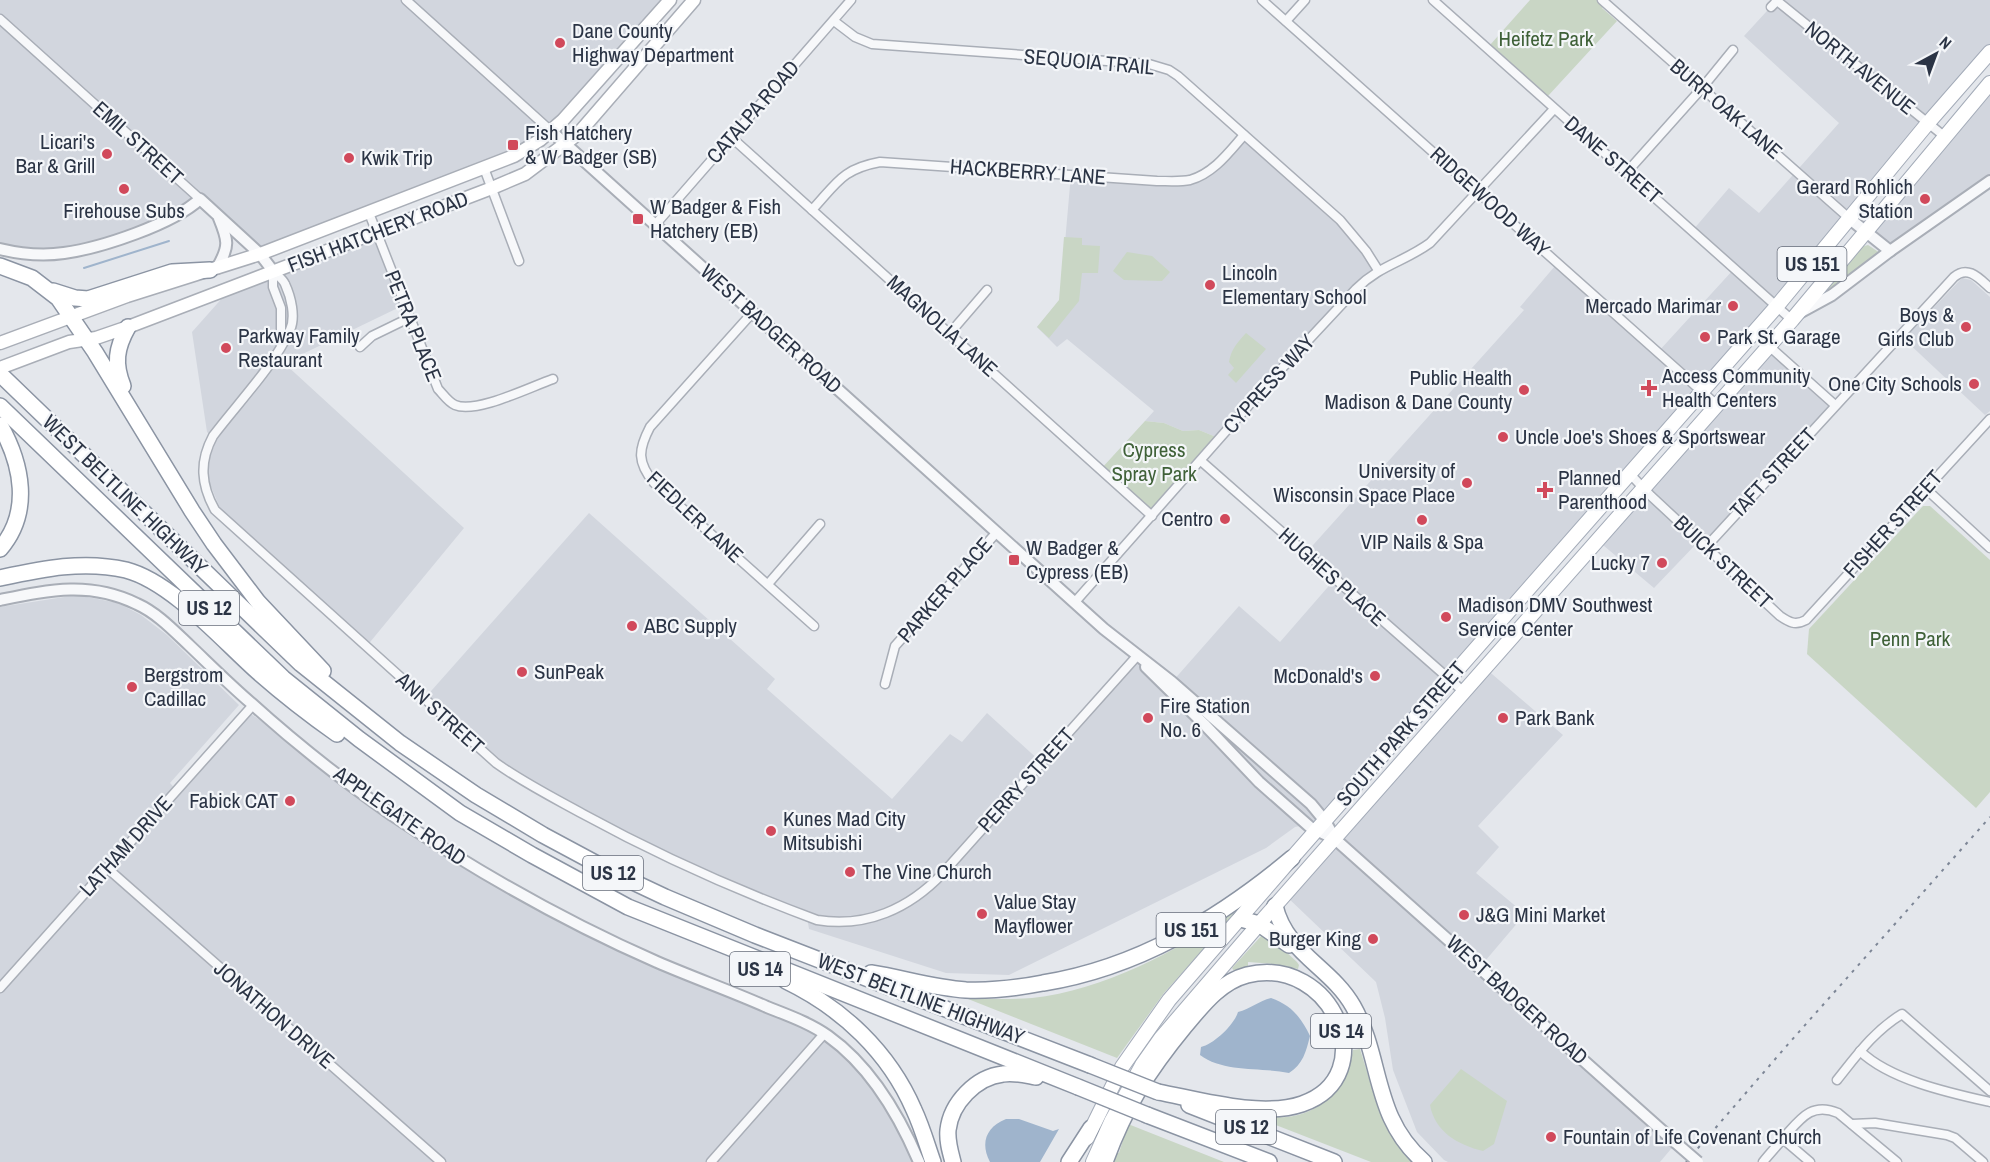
<svg xmlns="http://www.w3.org/2000/svg" width="1990" height="1162" font-family="'Archivo Narrow',sans-serif">
<style>
.built{fill:#d2d6de}
.green{fill:#c9d6c5}
.water{fill:#9fb4cc}
.lines{fill:none;stroke-linecap:round;stroke-linejoin:round}
.stream{stroke:#9fb4cc;stroke-width:2}
.minor-casing{stroke:#a9aeb7;stroke-width:11}
.tertiary-casing{stroke:#a9aeb7;stroke-width:14}
.secondary-casing{stroke:#a9aeb7;stroke-width:15}
.primary-casing{stroke:#a3abb8;stroke-width:16}
.motorway-casing{stroke:#8b94a3;stroke-width:18}
.minor{stroke:#f7f8fa;stroke-width:8}
.tertiary{stroke:#f7f8fa;stroke-width:10}
.secondary{stroke:#fff;stroke-width:12}
.primary{stroke:#fff;stroke-width:14}
.motorway{stroke:#fff;stroke-width:15}
.rail{stroke:#7d8696;stroke-width:2;stroke-dasharray:3 6;stroke-linecap:butt}
.tertiary-bridge-casing{stroke:#a9aeb7;stroke-width:14;stroke-linecap:butt}
.motorway-bridge-casing{stroke:#8b94a3;stroke-width:18;stroke-linecap:butt}
.tertiary-bridge{stroke:#f7f8fa;stroke-width:10}
.motorway-bridge{stroke:#fff;stroke-width:15}
.poi-dot{fill:#d1495b;stroke:#f4f6f9;stroke-width:2}
.labels{text-anchor:middle;stroke-width:4.5;stroke-linejoin:round;paint-order:stroke}
.shield{fill:#f4f6f9;stroke:#676e7b;stroke-width:1.5}
.shield-label{font-size:20px;font-weight:bold;fill:#2b3445}
.poi-label{font-size:21px;fill:#2b3445;stroke:#f4f6f9;text-anchor:start}
.park-label{font-size:21px;fill:#3f6138;stroke:#f4f6f9}
.street-label{font-size:21px;fill:#2b3445;stroke:#f4f6f9}
</style>
<rect width="100%" height="100%" fill="#e4e7ec"/>
<g class="built">
<polygon points="0,0 670,0 540,140 260,254 200,199 188,209 80,249 0,249"/>
<polygon points="1777,0 1990,0 1990,52 1325,821 1295,827 1266,848 1009,975 946,973 809,929 807,917 674,862 514,776 424,699 589,513 775,679 767,689 892,799 950,734 962,742 987,713 1041,762 1137,656 1172,682 1239,606 1280,642 1334,580 1305,554 1524,310 1520,307 1555,266 1658,352 1733,270 1693,230 1729,188 1759,213 1839,123 1744,36"/>
<polygon points="1990,83 1990,181 1890,251 1865,231"/>
<polygon points="1244,135 1340,220 1378,270 1221,439 1199,430 1183,431 1164,423 1145,421 1154,411 1067,339 1057,347 1037,327 1060,300 1071,174 1157,181 1200,176"/>
<polygon points="376,232 404,305 284,363 464,528 366,647 225,520 209,482 209,460 216,440 207,432 192,332 232,287"/>
<polygon points="1962,278 1971,280 1990,297 1990,411 1985,415 1904,339"/>
<polygon points="1769,346 1835,405 1706,547 1699,541 1654,588 1597,540"/>
<polygon points="77,595 118,603 141,615 167,635 239,705 170,783 180,794 251,714 335,772 391,814 543,907 816,1029 876,1086 919,1162 0,1162 0,607"/>
<polygon points="1485,668 1563,735 1478,826 1499,847 1476,873 1525,914 1480,967 1676,1143 1660,1162 1448,1162 1444,1160 1417,1132 1393,1070 1385,1018 1376,982 1285,895"/>
</g>
<g class="green">
<polygon points="1530,0 1608,0 1602,8 1617,21 1548,96 1490,45"/>
<polygon points="1064,237 1082,238 1082,245 1100,246 1098,273 1082,273 1079,301 1049,338 1037,327 1059,300"/>
<polygon points="1868,245 1880,253 1826,293 1826,290 1861,247"/>
<polygon points="1127,252 1152,256 1170,272 1162,281 1124,280 1113,271"/>
<path d="M1246,333L1266,349L1236,383L1228,375L1234,368L1229,362C1231,349 1238,342 1246,333Z"/>
<polygon points="1145,421 1164,423 1183,431 1199,430 1221,439 1152,516 1101,469"/>
<polygon points="1923,506 1930,506 1990,560 1990,792 1976,808 1807,654 1809,629"/>
<path d="M1234,912L1236,913L1164,993L1117,1058L963,997C970,996 978,998 986,999C1001,999 1017,999 1032,998C1104,990 1175,952 1234,912Z"/>
<polygon points="1263,934 1271,938 1297,962 1299,965 1298,969 1274,964 1248,962 1248,967 1235,972 1232,968"/>
<path d="M1360,1049L1378,1108L1416,1162H1371L1253,1116C1264,1115 1275,1118 1286,1117C1322,1114 1348,1085 1353,1050Z"/>
<path d="M1461,1069L1507,1101L1494,1144L1483,1151C1458,1145 1435,1132 1430,1105Z"/>
<polygon points="1128,1124 1224,1162 1112,1162 1114,1152 1119,1153"/>
</g>
<g class="water">
<path d="M1271,998C1291,1005 1301,1017 1310,1036C1306,1052 1303,1064 1289,1073C1261,1067 1224,1073 1200,1055L1201,1047C1214,1044 1234,1025 1238,1012C1250,1009 1259,1001 1271,998Z"/>
<path d="M1006,1119H1019L1053,1131L1059,1129L1040,1162H990C980,1143 986,1127 1006,1119Z"/>
</g>
<g class="lines">
<polyline class="stream" points="84,268 169,241"/>
<g class="minor-casing">
<g id="minor">
<polyline points="406,0 551,131"/>
<polyline points="1262,0 1717,405"/>
<polyline points="1433,0 1792,320"/>
<polyline points="1602,0 1850,219"/>
<polyline points="1776,0 1944,136"/>
<polyline points="1771,7 1777,1"/>
<polyline points="0,19 200,199"/>
<polyline points="834,21 855,37 872,44 1149,64 1169,70 1178,76 1340,220 1366,251 1378,270"/>
<polyline points="1286,21 1305,0"/>
<polyline points="731,137 1152,516"/>
<polyline points="484,168 519,261"/>
<polyline points="1627,172 1702,88 1733,50"/>
<path d="M812,210C837,183 842,169 880,162L1157,181C1168,181 1180,182 1190,180C1214,173 1229,152 1244,135"/>
<path d="M369,213L438,389C443,394 448,402 455,405C476,414 530,387 553,379"/>
<polyline points="655,225 851,0"/>
<path d="M273,271C277,275 283,279 285,284C291,297 296,317 290,330C274,366 237,404 213,436C199,462 201,485 215,510L496,763C524,783 554,798 583,814C658,855 736,890 817,920C866,928 909,909 943,873L1137,656"/>
<polyline points="273,271 273,287 281,308 281,344"/>
<path d="M753,312L650,427C638,450 637,462 654,483L814,626"/>
<polyline points="950,333 987,290"/>
<polyline points="1769,346 1835,405"/>
<polyline points="360,347 372,336 409,318"/>
<polyline points="1201,461 1464,692"/>
<path d="M1630,474L1651,496L1780,616C1789,622 1795,626 1806,620L1990,419"/>
<polyline points="1925,488 1990,548"/>
<path d="M1706,547L1954,277C1968,265 1979,278 1990,288"/>
<polyline points="768,584 820,524"/>
<path d="M1075,602L1272,379L1356,289C1380,265 1404,262 1430,243L1554,109"/>
<polyline points="885,684 895,646 997,532"/>
<polyline points="107,868 441,1162"/>
<polyline points="0,988 253,705"/>
<path d="M1860,1051C1890,1080 1950,1093 1990,1102"/>
<path d="M1837,1080C1857,1055 1874,1031 1902,1014L1990,1091"/>
<polyline points="1852,1124 1875,1123 1947,1135 1955,1138 1983,1162"/>
<polyline points="1783,1139 1810,1162"/>
<polyline points="711,1162 824,1034"/>
<path d="M1763,1162C1770,1153 1778,1145 1785,1136C1801,1118 1812,1102 1838,1113L1897,1162"/>
</g>
</g>
<g class="tertiary-casing">
<g id="tertiary">
<polyline points="551,131 1104,629 1172,682 1311,804 1325,821 1335,839 1676,1143"/>
<polyline points="1850,219 1890,251 1990,181"/>
<path d="M0,249C21,254 43,256 64,253C101,248 173,224 200,199L260,254L273,271"/>
<path d="M217,268C230,246 228,240 219,218"/>
<polyline points="1799,313 1832,295 1890,251"/>
<path d="M0,600C49,590 90,581 137,604C157,613 173,630 190,646C210,665 230,685 251,703C294,742 345,782 392,815C476,871 565,922 657,962C694,978 731,991 767,1007C787,1015 810,1023 828,1036C870,1066 899,1115 919,1162"/>
<polyline points="1146,667 1204,724 1259,782 1310,827 1335,839"/>
</g>
</g>
<g class="secondary-casing">
<g id="secondary">
<polyline points="0,343 127,296 260,254 514,156 540,140 563,120 670,0"/>
<polyline points="0,368 69,342 96,338 128,327 492,188 525,174 578,134 694,0"/>
</g>
</g>
<g class="primary-casing">
<g id="primary">
<polyline points="1087,1138 1122,1067 1169,1000 1292,858 1777,306 1928,123 1990,52"/>
<polyline points="1093,1162 1112,1120 1142,1065 1161,1038 1259,924 1792,320 1990,83"/>
</g>
</g>
<g class="motorway-casing">
<g id="motorway">
<polyline points="0,266 32,278 58,298 95,352 192,511 214,544 258,602 323,671"/>
<polyline points="53,291 75,298 88,299 172,272 210,270"/>
<polyline points="0,374 301,664 400,743 476,795 543,835 612,872 665,897 755,935 1090,1065"/>
<path d="M123,386C114,364 116,348 128,327"/>
<polyline points="0,406 283,678 359,739 460,813 532,855 628,907 1078,1087"/>
<path d="M0,425C22,464 32,512 0,549"/>
<path d="M0,578C42,569 83,560 126,570C172,582 223,641 258,672C283,694 310,715 337,734"/>
<path d="M1275,906C1286,953 1331,967 1353,1006C1383,1059 1372,1117 1424,1162"/>
<polyline points="1241,919 1259,924 1289,945"/>
<path d="M871,973C903,978 934,988 966,990C992,991 1017,988 1043,983C1137,968 1219,919 1292,858"/>
<path d="M786,981C842,1008 889,1052 914,1110C922,1127 927,1145 933,1162"/>
<polyline points="1189,1105 1334,1162"/>
<polyline points="1147,1115 1269,1162"/>
<path d="M953,1162C950,1151 947,1141 948,1130C951,1103 976,1077 1003,1074C1014,1072 1025,1075 1036,1077"/>
<polyline points="1069,1162 1091,1128"/>
<path d="M1105,1162C1125,1107 1148,1071 1185,1026C1202,1006 1220,982 1247,975C1333,954 1384,1076 1302,1104C1261,1118 1200,1100 1158,1092"/>
</g>
</g>
<use href="#minor" class="minor"/>
<use href="#tertiary" class="tertiary"/>
<use href="#secondary" class="secondary"/>
<use href="#primary" class="primary"/>
<use href="#motorway" class="motorway"/>
<polyline class="rail" points="1686,1162 1790,1042 1990,817"/>
<g class="tertiary-bridge-casing">
<polyline id="tertiary-bridge" points="1676,1143 1698,1162"/>
</g>
<g class="motorway-bridge-casing">
<g id="motorway-bridge">
<polyline points="1090,1065 1158,1092"/>
<polyline points="1078,1087 1147,1115"/>
</g>
</g>
<use href="#tertiary-bridge" class="tertiary-bridge"/>
<use href="#motorway-bridge" class="motorway-bridge"/>
</g>
<g class="poi-dot">
<circle cx="560" cy="43" r="6"/>
<rect x="507" y="139" width="12" height="12" rx="3"/>
<circle cx="107" cy="154" r="6"/>
<circle cx="349" cy="158" r="6"/>
<circle cx="124" cy="189" r="6"/>
<circle cx="1925" cy="199" r="6"/>
<rect x="632" y="213" width="12" height="12" rx="3"/>
<circle cx="1210" cy="285" r="6"/>
<circle cx="1733" cy="306" r="6"/>
<circle cx="1966" cy="327" r="6"/>
<circle cx="1705" cy="337" r="6"/>
<circle cx="226" cy="348" r="6"/>
<circle cx="1974" cy="384" r="6"/>
<path d="M1646 379h6v6h6v6h-6v6h-6v-6h-6v-6h6z"/>
<circle cx="1524" cy="390" r="6"/>
<circle cx="1503" cy="437" r="6"/>
<circle cx="1467" cy="483" r="6"/>
<path d="M1542 481h6v6h6v6h-6v6h-6v-6h-6v-6h6z"/>
<circle cx="1225" cy="519" r="6"/>
<circle cx="1422" cy="520" r="6"/>
<rect x="1008" y="554" width="12" height="12" rx="3"/>
<circle cx="1662" cy="563" r="6"/>
<circle cx="1446" cy="617" r="6"/>
<circle cx="632" cy="626" r="6"/>
<circle cx="522" cy="672" r="6"/>
<circle cx="1375" cy="676" r="6"/>
<circle cx="132" cy="687" r="6"/>
<circle cx="1148" cy="718" r="6"/>
<circle cx="1503" cy="718" r="6"/>
<circle cx="290" cy="801" r="6"/>
<circle cx="771" cy="831" r="6"/>
<circle cx="850" cy="872" r="6"/>
<circle cx="982" cy="914" r="6"/>
<circle cx="1464" cy="915" r="6"/>
<circle cx="1373" cy="939" r="6"/>
<circle cx="1551" cy="1137" r="6"/>
</g>
<g class="labels">
<g class="shield">
<rect x="1777.5" y="247" width="69" height="34" rx="4.5"/>
<rect x="179" y="591" width="60" height="34" rx="4.5"/>
<rect x="583" y="856" width="60" height="34" rx="4.5"/>
<rect x="1156.5" y="913" width="69" height="34" rx="4.5"/>
<rect x="730" y="952" width="60" height="34" rx="4.5"/>
<rect x="1311" y="1014" width="60" height="34" rx="4.5"/>
<rect x="1216" y="1110" width="60" height="34" rx="4.5"/>
</g>
<g class="shield-label">
<text x="1812" y="271">US 151</text>
<text x="209" y="615">US 12</text>
<text x="613" y="880">US 12</text>
<text x="1191" y="937">US 151</text>
<text x="760" y="976">US 14</text>
<text x="1341" y="1038">US 14</text>
<text x="1246" y="1134">US 12</text>
</g>
<g class="poi-label">
<text x="572" y="38">Dane County<tspan x="572" dy="24">Highway Department</tspan></text>
<text x="525" y="140">Fish Hatchery<tspan x="525" dy="24">&amp; W Badger (SB)</tspan></text>
<text x="95" y="149" text-anchor="end">Licari's<tspan x="95" dy="24">Bar &amp; Grill</tspan></text>
<text x="361" y="165">Kwik Trip</text>
<text x="1913" y="194" text-anchor="end">Gerard Rohlich<tspan x="1913" dy="24">Station</tspan></text>
<text x="650" y="214">W Badger &amp; Fish<tspan x="650" dy="24">Hatchery (EB)</tspan></text>
<text x="124" y="218" text-anchor="middle">Firehouse Subs</text>
<text x="1222" y="280">Lincoln<tspan x="1222" dy="24">Elementary School</tspan></text>
<text x="1721" y="313" text-anchor="end">Mercado Marimar</text>
<text x="1954" y="322" text-anchor="end">Boys &amp;<tspan x="1954" dy="24">Girls Club</tspan></text>
<text x="238" y="343">Parkway Family<tspan x="238" dy="24">Restaurant</tspan></text>
<text x="1717" y="344">Park St. Garage</text>
<text x="1662" y="383">Access Community<tspan x="1662" dy="24">Health Centers</tspan></text>
<text x="1512" y="385" text-anchor="end">Public Health<tspan x="1512" dy="24">Madison &amp; Dane County</tspan></text>
<text x="1962" y="391" text-anchor="end">One City Schools</text>
<text x="1515" y="444">Uncle Joe's Shoes &amp; Sportswear</text>
<text x="1455" y="478" text-anchor="end">University of<tspan x="1455" dy="24">Wisconsin Space Place</tspan></text>
<text x="1558" y="485">Planned<tspan x="1558" dy="24">Parenthood</tspan></text>
<text x="1213" y="526" text-anchor="end">Centro</text>
<text x="1422" y="549" text-anchor="middle">VIP Nails &amp; Spa</text>
<text x="1026" y="555">W Badger &amp;<tspan x="1026" dy="24">Cypress (EB)</tspan></text>
<text x="1650" y="570" text-anchor="end">Lucky 7</text>
<text x="1458" y="612">Madison DMV Southwest<tspan x="1458" dy="24">Service Center</tspan></text>
<text x="644" y="633">ABC Supply</text>
<text x="534" y="679">SunPeak</text>
<text x="144" y="682">Bergstrom<tspan x="144" dy="24">Cadillac</tspan></text>
<text x="1363" y="683" text-anchor="end">McDonald's</text>
<text x="1160" y="713">Fire Station<tspan x="1160" dy="24">No. 6</tspan></text>
<text x="1515" y="725">Park Bank</text>
<text x="278" y="808" text-anchor="end">Fabick CAT</text>
<text x="783" y="826">Kunes Mad City<tspan x="783" dy="24">Mitsubishi</tspan></text>
<text x="862" y="879">The Vine Church</text>
<text x="994" y="909">Value Stay<tspan x="994" dy="24">Mayflower</tspan></text>
<text x="1476" y="922">J&amp;G Mini Market</text>
<text x="1361" y="946" text-anchor="end">Burger King</text>
<text x="1563" y="1144">Fountain of Life Covenant Church</text>
</g>
<g class="park-label">
<text x="1546" y="46">Heifetz Park</text>
<text x="1154" y="457">Cypress<tspan x="1154" dy="24">Spray Park</tspan></text>
<text x="1910" y="646">Penn Park</text>
</g>
<g class="street-label">
<text transform="translate(1089 62) rotate(5)" y="7">SEQUOIA TRAIL</text>
<text transform="translate(1860 68) rotate(39)" y="7">NORTH AVENUE</text>
<text transform="translate(1726 109) rotate(41)" y="7">BURR OAK LANE</text>
<text transform="translate(753 112) rotate(-49)" y="7">CATALPA ROAD</text>
<text transform="translate(138 143) rotate(42)" y="7">EMIL STREET</text>
<text transform="translate(1613 160) rotate(41)" y="7">DANE STREET</text>
<text transform="translate(1028 172) rotate(4)" y="7">HACKBERRY LANE</text>
<text transform="translate(1490 202) rotate(42)" y="7">RIDGEWOOD WAY</text>
<text transform="translate(378 232) rotate(-21)" y="7">FISH HATCHERY ROAD</text>
<text transform="translate(413 326) rotate(68)" y="7">PETRA PLACE</text>
<text transform="translate(942 326) rotate(42)" y="7">MAGNOLIA LANE</text>
<text transform="translate(771 329) rotate(42)" y="7">WEST BADGER ROAD</text>
<text transform="translate(1269 384) rotate(-48)" y="7">CYPRESS WAY</text>
<text transform="translate(1773 473) rotate(-47)" y="7">TAFT STREET</text>
<text transform="translate(125 495) rotate(44)" y="7">WEST BELTLINE HIGHWAY</text>
<text transform="translate(695 517) rotate(43)" y="7">FIEDLER LANE</text>
<text transform="translate(1893 524) rotate(-48)" y="7">FISHER STREET</text>
<text transform="translate(1723 562) rotate(43)" y="7">BUICK STREET</text>
<text transform="translate(1332 577) rotate(42)" y="7">HUGHES PLACE</text>
<text transform="translate(945 590) rotate(-49)" y="7">PARKER PLACE</text>
<text transform="translate(440 713) rotate(42)" y="7">ANN STREET</text>
<text transform="translate(1401 734) rotate(-49)" y="7">SOUTH PARK STREET</text>
<text transform="translate(1026 780) rotate(-48)" y="7">PERRY STREET</text>
<text transform="translate(400 816) rotate(35)" y="7">APPLEGATE ROAD</text>
<text transform="translate(126 846) rotate(-48)" y="7">LATHAM DRIVE</text>
<text transform="translate(921 999) rotate(21)" y="7">WEST BELTLINE HIGHWAY</text>
<text transform="translate(1517 1000) rotate(42)" y="7">WEST BADGER ROAD</text>
<text transform="translate(274 1015) rotate(41)" y="7">JONATHON DRIVE</text>
</g>
</g>
<g transform="translate(1936 54) rotate(41)" stroke="#f4f6f9" stroke-width="4.5" paint-order="stroke">
<path d="M0-4.5L10 22L0 15L-10 22Z" fill="#2b3445"/>
<text y="-9" font-size="16" font-weight="bold" text-anchor="middle" fill="#2b3445">N</text>
</g>
</svg>
